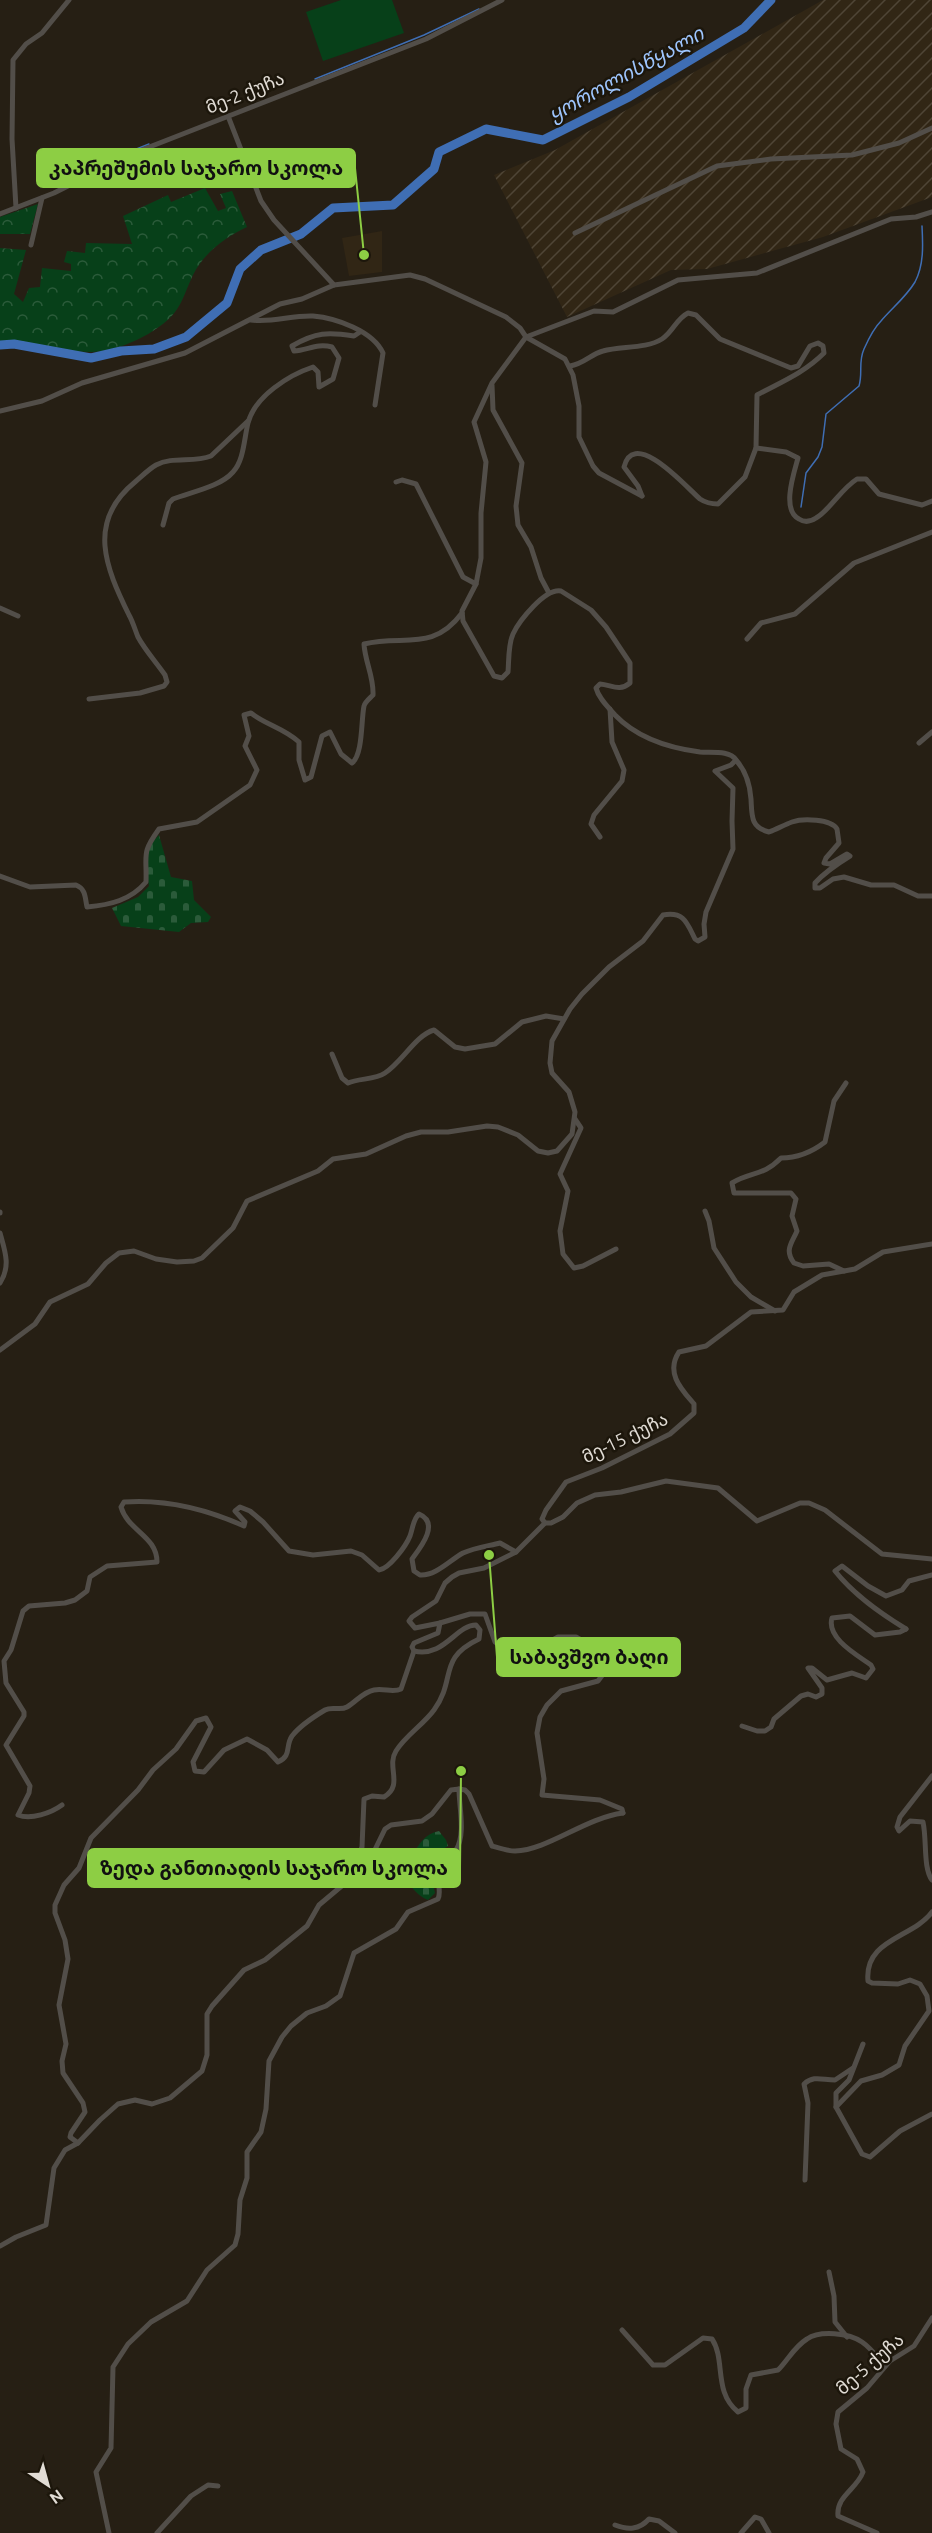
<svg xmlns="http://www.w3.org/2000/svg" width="932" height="2533" font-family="Ubuntu,'Noto Sans Georgian',sans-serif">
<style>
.industrial{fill:url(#industrial-furrows)}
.built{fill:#312615}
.forest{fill:url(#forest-crowns)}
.cemetery{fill:url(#cemetery-stones)}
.pitch{fill:#074019}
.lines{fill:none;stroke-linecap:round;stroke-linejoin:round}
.stream{stroke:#3f6eb4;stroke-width:1.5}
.river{stroke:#3f6eb4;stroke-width:9}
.minor{stroke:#524e49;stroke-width:5}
.labels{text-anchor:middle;stroke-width:5;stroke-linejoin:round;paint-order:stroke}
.street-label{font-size:18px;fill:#e1dcd5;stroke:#1c160b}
.water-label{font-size:20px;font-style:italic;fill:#9ec5fd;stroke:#1c160b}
.leader{fill:none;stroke:#8dce44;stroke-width:2}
.callout-dot{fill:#8dce44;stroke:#1c160b;stroke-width:2}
.callout{fill:#8dce44;stroke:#8dce44;stroke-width:2}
.callout-label{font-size:20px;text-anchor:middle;font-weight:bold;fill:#111}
</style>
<defs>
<pattern id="industrial-furrows" width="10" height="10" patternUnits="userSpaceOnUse" patternTransform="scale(1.5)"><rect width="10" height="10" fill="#312615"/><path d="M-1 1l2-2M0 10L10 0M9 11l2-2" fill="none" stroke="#4f4536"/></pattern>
<pattern id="forest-crowns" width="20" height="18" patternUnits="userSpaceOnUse" patternTransform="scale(1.5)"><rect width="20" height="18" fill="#074019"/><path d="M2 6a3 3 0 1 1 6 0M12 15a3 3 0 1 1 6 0" fill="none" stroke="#2b5b3a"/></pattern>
<pattern id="cemetery-stones" width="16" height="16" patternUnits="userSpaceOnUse" patternTransform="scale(1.5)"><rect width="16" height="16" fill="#074019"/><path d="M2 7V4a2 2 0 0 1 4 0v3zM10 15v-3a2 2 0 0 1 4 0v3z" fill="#2b5b3a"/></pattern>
</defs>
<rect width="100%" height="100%" fill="#261f14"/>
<polygon class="industrial" points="823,0 932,0 932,197 823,237 707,269 671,270 567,317 494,175 555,150"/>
<polygon class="built" points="382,231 382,272 349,276 342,238"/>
<g class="forest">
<path d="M205,188L218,211L226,208L220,194L232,191L247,227C225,237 204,253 193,275C187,287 183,302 175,312C159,333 117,352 91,352C60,352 31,341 0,341V248L26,250L14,294L23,302L29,288L40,287L42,268L71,271V264L64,262L67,251L85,253L86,243L132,244L123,216L168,195L171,202Z"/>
<polygon points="38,204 30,234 0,234 0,217"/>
</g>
<g class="cemetery">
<path d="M159,835L171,877L192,881L194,900L211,917L208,922L191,923L179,932L121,926L112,908L138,897L149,886C146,862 141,853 159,835Z"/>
<path d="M439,1831L446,1840L448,1846C425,1860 430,1870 435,1893L428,1900C417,1896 403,1880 404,1867C405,1862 409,1860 412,1855C420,1844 424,1834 439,1831Z"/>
</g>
<polygon class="pitch" points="341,0 392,0 404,33 323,61 306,12"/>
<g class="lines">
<g class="stream">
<polyline points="315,79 424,35 479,9"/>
<polyline points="124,154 149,144"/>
<path d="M801,507L806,473L818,457L822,447L826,414L859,386C863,373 858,362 864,349C868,340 874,328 881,321C892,308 906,297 915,282C924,265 923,245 922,226"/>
</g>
<polyline class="river" points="0,345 14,344 91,358 121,351 154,349 186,337 227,303 240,269 261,250 301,234 333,208 393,205 434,169 439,152 486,129 543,140 629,97 744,28 771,0"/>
<g class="minor">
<polyline points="228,116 261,201 274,220 334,285 410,275 425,279 506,317 520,328 526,337 565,359 573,375 579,406 579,437 593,466 599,473 642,496"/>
<polyline points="16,208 12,139 13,60 26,44 42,33 69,0"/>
<polyline points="0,214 54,193 134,153 426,39 502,0"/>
<polyline points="575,233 717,166 771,159 852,155 899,143 932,128"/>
<polyline points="31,245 42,198"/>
<path d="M251,320C272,323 292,315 313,316C336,318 373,331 383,353L375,405"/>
<path d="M570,366C584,364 591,354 603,351C621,346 646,349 662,339C673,332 676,319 688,313L696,315L720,339L791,368L798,366L810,346L818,343L823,346L824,353C804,373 781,382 757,395L756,448L745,477L718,504C710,504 706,503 700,499C690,491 634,426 624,467L638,486L642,496"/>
<polyline points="492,385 493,410 522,463 516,506 518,525 531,547 541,578 549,593"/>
<polyline points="0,411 42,401 82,383 185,353 280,304 302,299 334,285"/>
<path d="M756,448L786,452L798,458C794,473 781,510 799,519C805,523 810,522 816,518C829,511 841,489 857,479H866L879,494L922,505L932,501"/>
<polyline points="396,482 402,480 416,484 463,577 476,584"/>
<path d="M163,525L169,503L173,499C191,492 220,487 233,472C244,460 244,439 248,423C255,396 289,375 313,367L318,372L319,387L333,379L339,358L332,347C317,343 308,350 294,351L292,346C316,332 328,332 354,336L360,332"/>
<polyline points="0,608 18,616"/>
<polyline points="747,639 761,623 795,614 854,563 932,532"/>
<path d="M89,699L140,693L164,686L167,682L165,675C156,662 145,650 138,637C135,630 133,622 129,615C106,568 86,522 135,482C142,476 149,469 156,465C173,456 193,463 211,456L248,421"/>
<polyline points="919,743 932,732"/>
<path d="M736,760C745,770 750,785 751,799C752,815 750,827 769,832C777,829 784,825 792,822C803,818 831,819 837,829L839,843L826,858L824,863L830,864L847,854L850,856C837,864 825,872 815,883V888H820L833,879L844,877L871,885H894L918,896H932"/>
<polyline points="600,837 591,824 594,815 622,781 624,770 612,742 610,709"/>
<path d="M0,876L30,887L76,885C86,889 85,898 87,907C110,905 131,900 146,882C147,854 141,854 159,829L197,822L250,785L257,770L245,746L249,736L244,715L251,713C266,725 284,728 299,742V760L305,780L311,777L322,736L330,732L341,754L352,763C363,755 361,720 364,706C365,702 369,699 373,695C374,677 365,662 364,644C403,634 432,653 462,613"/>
<path d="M332,1054L342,1078L348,1083C359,1078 375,1080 385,1073C402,1062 416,1035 434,1030L455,1047L465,1049L495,1044L522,1022L546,1016L564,1019"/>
<polyline points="575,1119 581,1128 560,1174 568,1191 560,1231 563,1254 574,1268 583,1266 616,1249"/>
<polyline points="705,1211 709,1221 714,1248 736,1282 751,1297 775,1311"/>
<polyline points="0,1212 0,1213"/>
<path d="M0,1233C5,1251 11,1266 0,1283"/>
<path d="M844,1271L829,1264L803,1266L794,1263C784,1250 792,1243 797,1231L792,1216L796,1199L791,1193H734L732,1183C752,1171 762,1177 781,1158C797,1158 812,1152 825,1142L834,1101L846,1083"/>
<path d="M0,1350L35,1324L50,1302L88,1284L106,1263L119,1253L134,1251L156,1259L177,1262L194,1261L202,1258L233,1228L247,1201L318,1171L333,1159L366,1154L406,1136L421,1132H448L487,1126L498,1127L518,1135L538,1151L548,1153L557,1151L572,1134L575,1112L569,1092L552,1073L550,1063L552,1041L570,1009L582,994L609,967L643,941L663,915C684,911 687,923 695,939L698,941L705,937L704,924L706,912L733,849L732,821L733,788L715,771L731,765L736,760C730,750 711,753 700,752C669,748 638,739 615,715C608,707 599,699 596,688L600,684C612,685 619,692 630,683V663L606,627L591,610L561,591C545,588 519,621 513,634C508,645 509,661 508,672L502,678L494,676L463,621L462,611L476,584L481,558V513L486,462L474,422L492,383L526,337L594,311L613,312L678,280L757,273L891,219L916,217L932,212"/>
<path d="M545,1523L542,1519L546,1510L566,1482L602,1468L670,1434L694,1413V1404C682,1390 665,1373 679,1352L706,1346L751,1312L783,1310L794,1292L822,1275L855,1269L883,1252L932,1244"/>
<polyline points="440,1623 470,1614 485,1614 495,1642 502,1646 542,1646 558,1637 576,1637 595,1648 605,1665 604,1673 598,1681 561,1691 547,1705 540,1717 537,1733 544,1779 542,1795 600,1800 622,1809 623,1813"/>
<path d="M906,1629C880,1613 854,1595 835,1571L842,1566L868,1586L886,1596L902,1590L909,1581L932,1575"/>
<path d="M742,1726L757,1731H765L771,1727L774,1719L801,1696L808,1694L816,1697L822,1694V1688L808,1668H812L827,1680L852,1673L866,1678L873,1669L871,1665C857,1655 826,1638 832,1618L850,1616L875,1635L900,1632L906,1629"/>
<path d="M932,1776L900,1817L897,1827L899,1831L910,1821L923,1822C927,1840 923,1868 932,1880"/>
<path d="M459,1789L465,1790L469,1794L492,1846C499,1848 508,1851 515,1851C548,1850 585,1818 623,1813"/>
<path d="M62,1805C51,1813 31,1820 18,1815L29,1793L30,1786L6,1745L24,1716V1712L6,1683L4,1661L11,1650L23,1611L29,1606L65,1603L75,1600L87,1591L90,1577L107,1566L157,1562C157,1536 128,1531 121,1507L124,1502C165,1499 206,1509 244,1526L245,1522L235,1511L240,1507L250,1511L263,1522L289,1551L313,1555L351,1551L362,1555L379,1570C389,1569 406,1546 410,1536C413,1528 413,1519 419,1514C440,1523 421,1547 412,1559L414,1571L420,1575C436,1576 450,1560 463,1553C474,1548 488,1546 500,1543L516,1552"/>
<path d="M932,1912C913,1938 864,1939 868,1981L872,1983L898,1984L910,1980L920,1984L927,1996L929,2011L905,2046L899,2065L882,2075L861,2081L836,2107L862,2154L870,2157L900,2131L932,2114"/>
<polyline points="836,2107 836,2093 849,2080 863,2044"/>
<path d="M78,2143L70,2137L71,2133L85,2112L83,2103L63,2073L62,2061L66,2044L59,2005L68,1959L65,1940L55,1913V1905L64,1885L79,1868L91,1838L138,1790L153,1770L176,1749L196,1721L206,1718L211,1727L193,1762L195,1771L204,1772L224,1750L247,1739L267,1750L278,1762C292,1756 285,1746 292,1736C299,1727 315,1716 325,1710C332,1706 340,1711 347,1707C357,1701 363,1692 374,1690C384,1688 393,1693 401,1689L414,1651"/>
<path d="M805,2180L808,2103L804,2084C814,2075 822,2080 835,2080L853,2068"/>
<polyline points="0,2246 16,2237 46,2225 54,2168 65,2150 78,2143 100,2120 118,2104 135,2100 152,2104 170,2098 202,2071 207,2055 207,2014 212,2006 244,1970 265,1960 307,1926 319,1905 350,1879"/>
<polyline points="829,2272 834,2296 835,2322 847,2337"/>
<path d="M622,2330L653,2365H665L703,2338L712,2339C726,2360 713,2392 738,2412L746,2408V2389L751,2375L778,2370C788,2360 794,2347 807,2339C820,2330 849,2333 862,2342C871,2348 878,2358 885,2366"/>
<path d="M615,2525C628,2530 639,2530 649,2519L659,2521L675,2533"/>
<path d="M109,2533L96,2472L111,2448L113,2367L128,2344L151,2322L187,2301L207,2270L235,2245L238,2234L240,2200L247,2178V2152L261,2132L266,2109L269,2061L282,2037L291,2026L307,2013L326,2006L340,1996L354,1953L396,1929L408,1912L438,1899C442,1891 436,1882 439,1872C442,1861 450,1859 456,1850C466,1834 459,1807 459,1789L451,1790L432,1814L422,1821L391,1825L385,1829L368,1864L350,1879L362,1847L364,1799L372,1796L384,1797C404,1785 386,1767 396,1751C406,1735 423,1725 434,1710C457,1678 437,1659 479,1639L480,1630L476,1625C456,1625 444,1658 414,1651L412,1647L414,1643L438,1633L440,1623L415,1628L409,1621L412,1617L436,1601L445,1583L452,1577L459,1573L484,1568L516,1552L545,1523H551L563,1517L577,1503L595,1495L621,1492L666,1481L718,1488L757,1521L800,1503H809L825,1510L882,1554L932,1559"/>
<polyline points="157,2533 191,2496 208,2485 218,2486"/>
<polyline points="741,2533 755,2517 761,2519 769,2533"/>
<path d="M877,2533L838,2516C836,2496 857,2489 863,2472L857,2459L841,2449L836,2424L838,2412L867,2388L890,2361L914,2346L932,2318"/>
</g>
</g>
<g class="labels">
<g class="street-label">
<text transform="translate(245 93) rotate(-22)" y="6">მე-2 ქუჩა</text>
<text transform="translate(625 1438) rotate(-26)" y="6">მე-15 ქუჩა</text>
<text transform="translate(870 2364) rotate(-41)" y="6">მე-5 ქუჩა</text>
</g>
<g class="water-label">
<text transform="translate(626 74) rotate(-29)" y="7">ყოროლისწყალი</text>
</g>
</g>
<path class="leader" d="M364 255L355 168M489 1555L497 1657M461 1771L460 1868"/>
<g class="callout-dot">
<circle cx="364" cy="255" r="6"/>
<circle cx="489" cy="1555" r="6"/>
<circle cx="461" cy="1771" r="6"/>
</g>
<g class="callout">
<rect x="37" y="149" width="318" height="38" rx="6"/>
<rect x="497" y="1638" width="183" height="38" rx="6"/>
<rect x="88" y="1849" width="372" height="38" rx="6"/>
</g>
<g class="callout-label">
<text x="196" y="175">კაპრეშუმის საჯარო სკოლა</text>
<text x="589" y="1664">საბავშვო ბაღი</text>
<text x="274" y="1875">ზედა განთიადის საჯარო სკოლა</text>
</g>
<g transform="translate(48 2485) rotate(144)" stroke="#1c160b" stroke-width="4.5" paint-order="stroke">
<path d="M0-4.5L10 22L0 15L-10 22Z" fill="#e1dcd5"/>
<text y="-9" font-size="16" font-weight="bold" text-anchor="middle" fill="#e1dcd5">N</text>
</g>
</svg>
